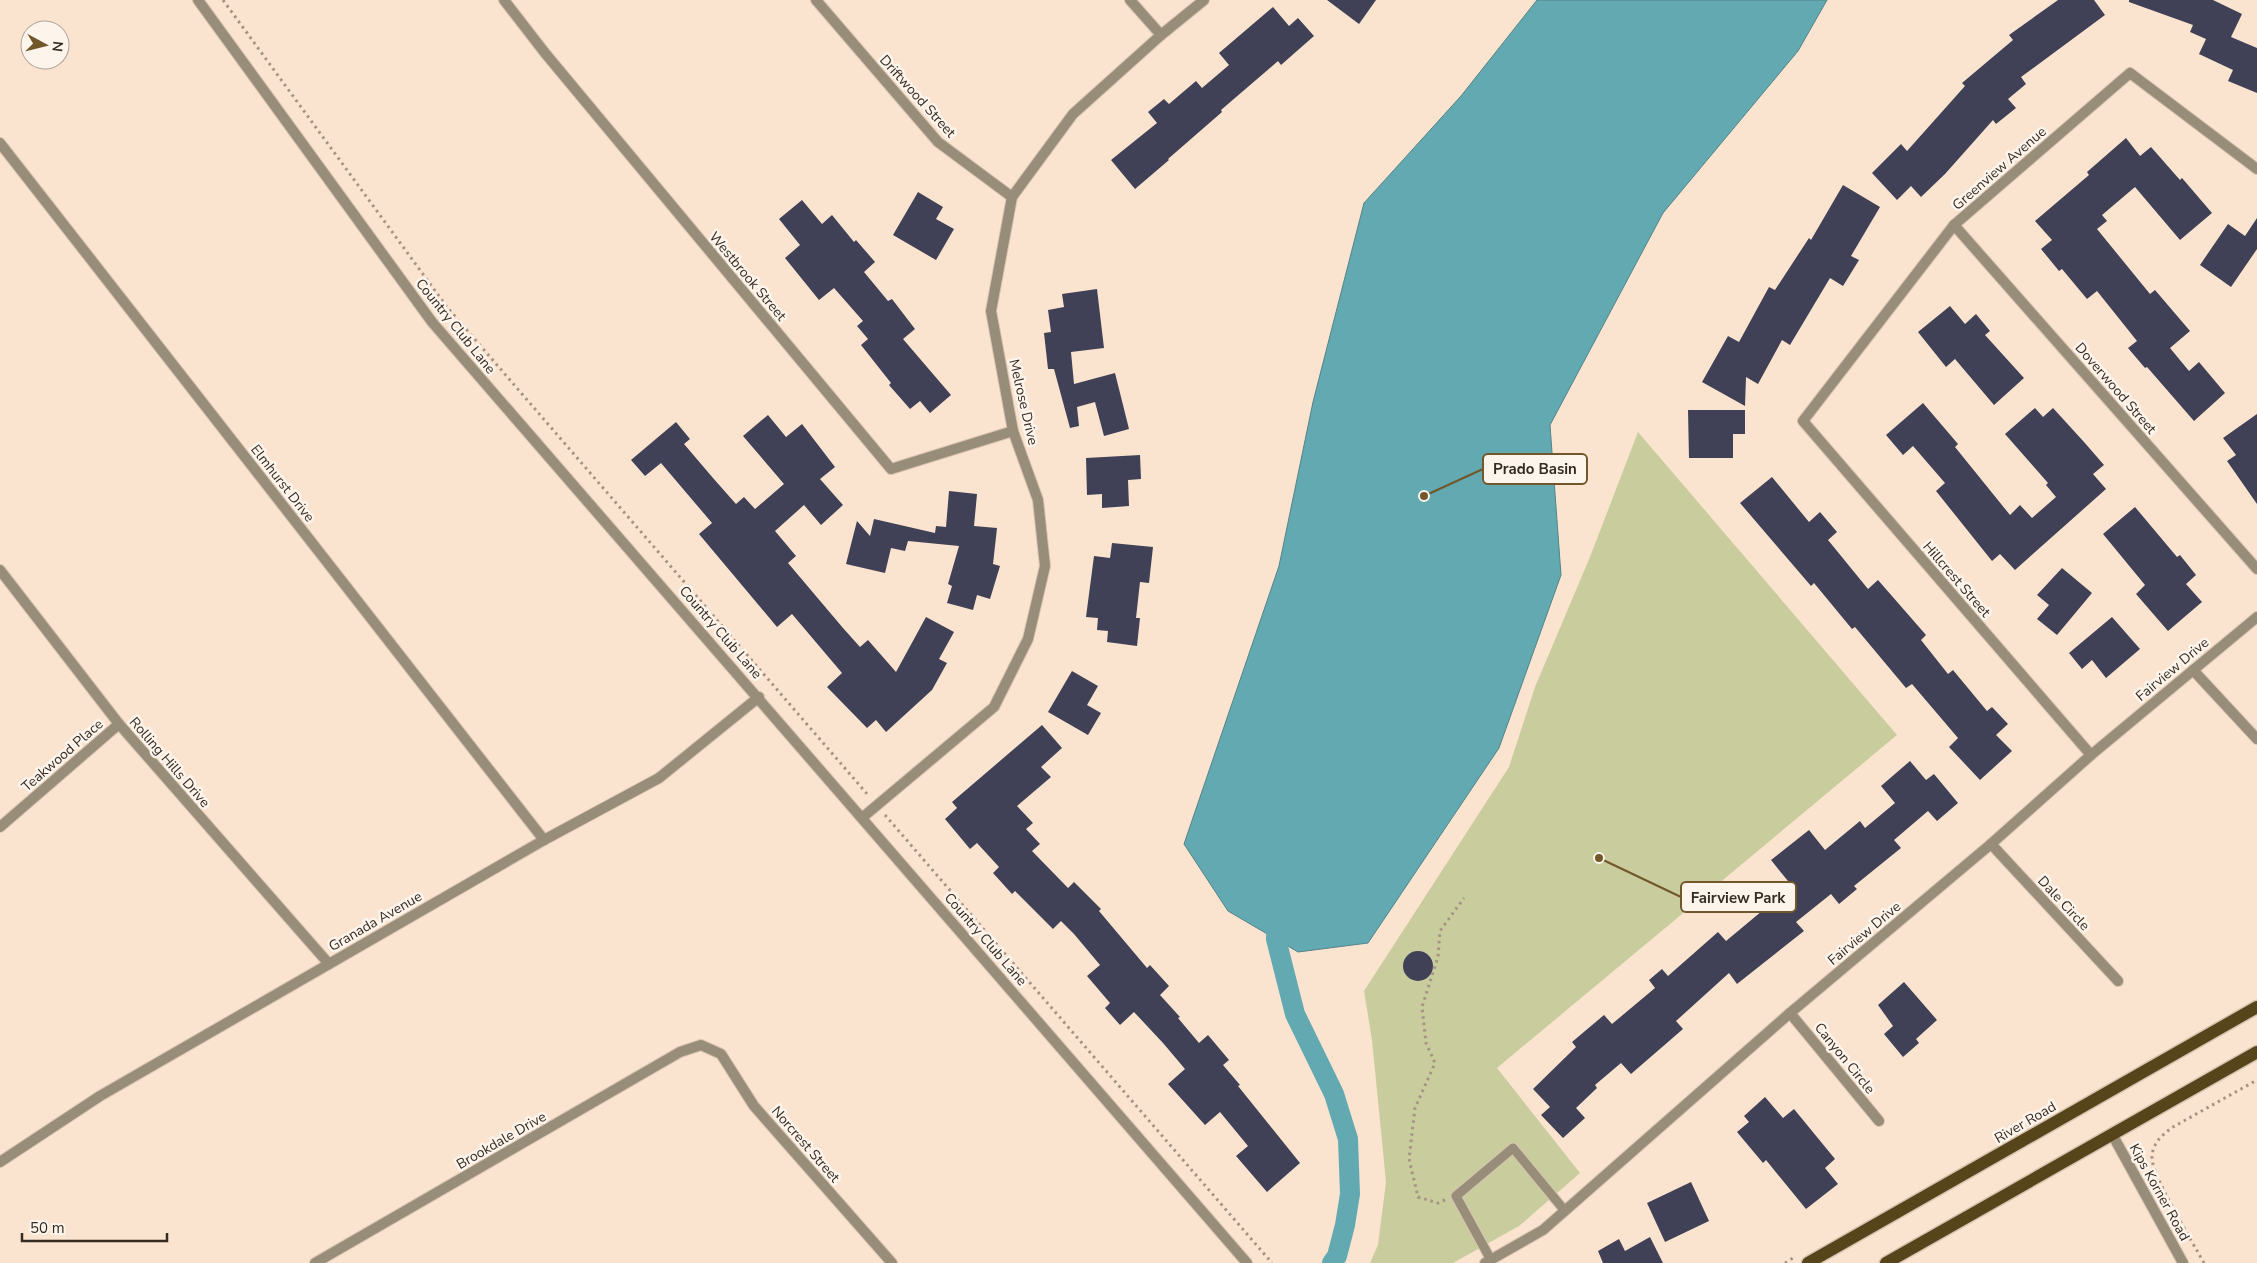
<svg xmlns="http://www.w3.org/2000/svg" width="2257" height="1263" font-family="'Nunito Sans',sans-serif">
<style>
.green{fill:#c9cc9c}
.water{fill:#62a9b2;stroke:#548387}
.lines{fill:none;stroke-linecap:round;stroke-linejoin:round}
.canal{stroke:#62a9b2;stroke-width:20}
.building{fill:#404157}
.service-casing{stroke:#d7c3b0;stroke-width:11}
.minor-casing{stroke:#d7c3b0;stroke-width:12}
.primary-casing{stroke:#d7c3b0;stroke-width:15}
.path{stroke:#a59485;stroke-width:3;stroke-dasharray:2.5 4;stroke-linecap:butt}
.service{stroke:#988d78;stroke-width:9}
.minor{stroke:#988d78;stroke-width:10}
.primary{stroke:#56441b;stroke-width:12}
.labels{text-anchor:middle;stroke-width:5;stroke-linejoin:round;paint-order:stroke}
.street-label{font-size:14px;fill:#342b23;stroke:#fdf4ec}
.leader{fill:none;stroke:#715729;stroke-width:2}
.callout-dot{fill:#715729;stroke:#fdf4ec;stroke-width:2}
.callout{fill:#fdf4ec;stroke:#715729;stroke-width:2}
.callout-label{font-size:15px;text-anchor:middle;font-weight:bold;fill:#342b23}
</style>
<rect width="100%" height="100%" fill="#fbe4cf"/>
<polygon class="green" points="1638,432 1897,735 1497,1068 1580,1173 1519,1226 1453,1263 1370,1263 1378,1245 1386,1182 1372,1040 1364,991 1509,767 1535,687 1590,557"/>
<polygon class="water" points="1537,0 1827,0 1798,51 1663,213 1550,425 1561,575 1499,748 1368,943 1298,952 1228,911 1184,844 1279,566 1313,402 1364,203 1461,96"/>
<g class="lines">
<polyline class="canal" points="1277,911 1276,939 1295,1014 1334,1094 1348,1139 1350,1194 1345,1225 1337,1256 1332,1263"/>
</g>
<g class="building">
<polygon points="1327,0 1376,0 1359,24"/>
<polygon points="2058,0 2094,0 2105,15 2021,77 2026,84 2008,99 2016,108 1996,124 1993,120 1945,174 1921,197 1911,186 1897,200 1872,173 1901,144 1907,151 1965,86 1962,83 2013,40 2009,35"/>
<polygon points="2129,0 2213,0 2242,14 2231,37 2257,48 2257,93 2228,81 2233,70 2199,54 2206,39 2190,32 2193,25 2129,2"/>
<polygon points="1273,7 1289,26 1298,18 1314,36 1281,65 1278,61 1221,110 1222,112 1168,159 1169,160 1135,189 1111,160 1157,123 1148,112 1164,99 1169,104 1196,81 1202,88 1229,65 1219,53"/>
<polygon points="2126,138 2140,156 2151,147 2180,180 2182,178 2212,213 2180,240 2135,187 2102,215 2107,221 2097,229 2150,294 2155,290 2190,331 2170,348 2189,371 2199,362 2225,393 2194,421 2147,367 2145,368 2128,348 2137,341 2097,291 2087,299 2062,269 2059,271 2041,249 2052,240 2035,221 2089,175 2087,172"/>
<polygon points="1843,185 1880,207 1851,256 1859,260 1843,286 1830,278 1790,345 1782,340 1758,384 1746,377 1745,406 1702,382 1728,336 1739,342 1769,287 1775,290 1809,238 1811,240"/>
<polygon points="918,192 943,207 936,219 954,229 936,260 893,235"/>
<polygon points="802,200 822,224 832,215 854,242 856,240 875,262 864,272 888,301 892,299 915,329 903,339 951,395 930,413 920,401 910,409 889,385 891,383 861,345 868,339 857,326 863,321 834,288 819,300 785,258 800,245 779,219"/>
<polygon points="2257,218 2257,249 2231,287 2200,265 2228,224 2245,236"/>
<polygon points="1097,289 1104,348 1071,352 1074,384 1115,373 1129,429 1104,436 1095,402 1077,407 1079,426 1070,428 1054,369 1048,369 1044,333 1051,332 1048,310 1064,307 1062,294"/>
<polygon points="1950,306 1965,324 1976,314 1990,331 1985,335 2024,378 1994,405 1955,359 1946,367 1918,332"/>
<polygon points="1923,403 1958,444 1955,447 2010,515 2020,505 2032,518 2056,497 2046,485 2048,483 2005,434 2035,408 2043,417 2053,408 2084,442 2104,465 2093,474 2106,489 2015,570 2000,554 1992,561 1936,491 1945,483 1913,446 1903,455 1886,435"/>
<polygon points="1688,410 1745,410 1745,434 1733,434 1733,458 1689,458"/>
<polygon points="2257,414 2257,504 2227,461 2236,455 2223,438"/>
<polygon points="768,415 786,437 802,424 835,467 820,479 843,505 821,525 804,505 775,531 796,556 788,563 843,628 860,647 868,640 896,672 926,617 954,632 939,659 947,663 932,690 886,732 876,720 867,728 827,687 842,673 792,614 777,627 699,534 712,523 661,463 645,476 631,460 676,422 690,439 684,444 713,478 736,504 744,497 755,509 784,484 743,436"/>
<polygon points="1140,455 1141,479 1128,480 1129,506 1102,508 1102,494 1087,495 1086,458"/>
<polygon points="1772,477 1809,522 1820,512 1837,532 1828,540 1868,589 1878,580 1926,635 1921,640 1948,674 1953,670 1987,711 1992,707 2008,724 1996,735 2012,751 1980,780 1949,747 1958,738 1912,684 1906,688 1855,627 1852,629 1814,583 1811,586 1740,503"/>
<polygon points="949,491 977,494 974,526 997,528 993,564 1000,566 990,599 977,595 973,610 947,603 952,586 948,584 959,546 908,541 905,551 891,548 885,573 846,564 857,521 870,536 874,519 935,533 936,526 946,527"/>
<polygon points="2135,507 2177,557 2180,555 2196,575 2186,584 2202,602 2168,631 2136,594 2145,585 2103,534"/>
<polygon points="1112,543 1153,547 1149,583 1140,582 1136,618 1140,618 1137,646 1107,642 1108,631 1097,630 1098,618 1086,617 1094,556 1110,558"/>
<polygon points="2062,568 2092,593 2057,635 2037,619 2049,605 2037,595"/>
<polygon points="2112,617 2140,649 2106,678 2092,660 2082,669 2069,653"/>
<polygon points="1072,671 1098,686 1087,705 1101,713 1088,735 1048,712"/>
<polygon points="1042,725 1062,748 1041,767 1051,777 1017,806 1033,823 1026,829 1040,844 1032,851 1068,888 1074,882 1101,909 1099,911 1147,968 1150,965 1169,986 1160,995 1180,1017 1178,1018 1199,1043 1208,1035 1229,1060 1223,1065 1240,1085 1238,1086 1300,1163 1267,1192 1236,1156 1248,1146 1220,1112 1205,1125 1168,1084 1185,1069 1163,1043 1134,1012 1120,1025 1105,1008 1110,1003 1087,976 1100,965 1074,934 1061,921 1053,929 1015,891 1012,894 993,873 999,867 977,843 970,849 945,819 957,808 952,802"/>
<polygon points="1910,761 1926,780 1934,774 1958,803 1937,821 1928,811 1894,840 1901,848 1854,886 1857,889 1839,904 1831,894 1796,922 1804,931 1737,984 1729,973 1676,1021 1683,1029 1631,1074 1621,1063 1595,1085 1597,1088 1576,1108 1585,1118 1563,1138 1541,1115 1550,1107 1533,1089 1576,1047 1572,1042 1604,1015 1612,1024 1655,988 1649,980 1662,969 1668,976 1718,932 1726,941 1792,886 1771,860 1809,830 1825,850 1860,821 1865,828 1895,803 1881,786"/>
<circle cx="1418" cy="966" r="15"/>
<polygon points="1904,982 1937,1020 1916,1039 1919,1043 1903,1057 1884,1034 1893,1026 1878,1005"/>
<polygon points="1765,1097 1783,1118 1794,1109 1835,1159 1825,1168 1838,1184 1806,1209 1766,1160 1763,1163 1737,1132 1749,1122 1744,1116"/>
<polygon points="1691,1182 1709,1221 1665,1242 1647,1203"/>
<polygon points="1650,1237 1663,1263 1603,1263 1598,1251 1619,1239 1625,1251"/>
</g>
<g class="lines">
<g class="service-casing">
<polyline id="service" points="1491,1260 1456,1196 1513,1148 1565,1211"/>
</g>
<g class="minor-casing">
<g id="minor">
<polyline points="198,0 432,322 1247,1263"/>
<polyline points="504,0 545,53 891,469 1013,431"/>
<polyline points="816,0 938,142 1012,197"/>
<polyline points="1130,0 1161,35"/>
<polyline points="0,143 544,840"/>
<polyline points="1954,225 2257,569"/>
<polyline points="0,570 119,724 329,964"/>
<polyline points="2193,670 2257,739"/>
<polyline points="2091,755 1803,421 1954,225 2130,73 2257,169"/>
<polyline points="863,817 994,707 1028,639 1045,566 1038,500 1013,431 991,311 1012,197 1073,114 1161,35 1204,0"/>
<polyline points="0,827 119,724"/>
<polyline points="1991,844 2118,981"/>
<polyline points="1790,1013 1879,1121"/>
<polyline points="2112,1134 2183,1263"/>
<polyline points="0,1162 100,1096 544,840 659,778 759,697"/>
<polyline points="315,1263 680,1052 701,1045 721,1054 754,1106 892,1263"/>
<polyline points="1485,1263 1543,1230 1790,1013 1991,844 2091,755 2257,617"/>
</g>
</g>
<g class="primary-casing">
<g id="primary">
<polyline points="1808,1263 2257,1007"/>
<polyline points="1886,1263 2257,1052"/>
</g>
</g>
<g class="path">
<polyline points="223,0 447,307 868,795"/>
<polyline points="885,815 1272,1263"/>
<polyline points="1445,1200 1438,1203 1418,1197 1409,1159 1415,1108 1435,1063 1426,1043 1422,1007 1438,957 1440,931 1464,898"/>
<polyline points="1785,1263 1793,1258"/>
<path d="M2204,1263C2193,1243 2152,1176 2152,1158C2152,1143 2163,1134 2173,1127L2257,1080"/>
</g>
<use href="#service" class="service"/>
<use href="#minor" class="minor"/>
<use href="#primary" class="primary"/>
</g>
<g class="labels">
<g class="street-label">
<text transform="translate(918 96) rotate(48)" y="5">Driftwood Street</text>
<text transform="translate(1999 168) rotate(-41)" y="5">Greenview Avenue</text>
<text transform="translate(748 276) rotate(50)" y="5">Westbrook Street</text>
<text transform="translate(456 326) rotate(51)" y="5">Country Club Lane</text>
<text transform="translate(2116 388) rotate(49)" y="5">Doverwood Street</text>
<text transform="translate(1024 402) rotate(77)" y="5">Melrose Drive</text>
<text transform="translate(283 483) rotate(52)" y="5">Elmhurst Drive</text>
<text transform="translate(1957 579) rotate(49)" y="5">Hillcrest Street</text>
<text transform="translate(721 632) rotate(49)" y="5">Country Club Lane</text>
<text transform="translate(2172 669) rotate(-40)" y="5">Fairview Drive</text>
<text transform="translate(62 755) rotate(-41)" y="5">Teakwood Place</text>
<text transform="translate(170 762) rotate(49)" y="5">Rolling Hills Drive</text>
<text transform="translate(2064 903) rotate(47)" y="5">Dale Circle</text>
<text transform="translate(375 921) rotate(-30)" y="5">Granada Avenue</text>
<text transform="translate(1864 933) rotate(-40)" y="5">Fairview Drive</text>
<text transform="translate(986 939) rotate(49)" y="5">Country Club Lane</text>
<text transform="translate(1845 1058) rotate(51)" y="5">Canyon Circle</text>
<text transform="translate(2025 1122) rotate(-30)" y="5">River Road</text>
<text transform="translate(501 1140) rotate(-30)" y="5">Brookdale Drive</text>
<text transform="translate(806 1144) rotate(49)" y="5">Norcrest Street</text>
<text transform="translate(2160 1192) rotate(61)" y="5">Kips Korner Road</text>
</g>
</g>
<path class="leader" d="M1424 496L1483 469M1599 858L1681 897"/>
<g class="callout-dot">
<circle cx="1424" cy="496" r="5"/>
<circle cx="1599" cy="858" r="5"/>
</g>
<g class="callout">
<rect x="1483" y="454" width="104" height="30" rx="5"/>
<rect x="1681" y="882" width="115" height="30" rx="5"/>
</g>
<g class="callout-label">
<text x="1535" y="474">Prado Basin</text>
<text x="1738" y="903">Fairview Park</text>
</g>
<g transform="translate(45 45) rotate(97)"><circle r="24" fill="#fdf4ec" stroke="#ada49c"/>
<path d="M0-4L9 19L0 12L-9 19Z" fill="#715729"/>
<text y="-8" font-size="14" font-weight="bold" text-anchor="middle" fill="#342b23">N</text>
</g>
<path d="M22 1233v8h145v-8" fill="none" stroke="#342b23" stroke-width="2.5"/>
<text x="30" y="1233" font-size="15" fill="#342b23" stroke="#fdf4ec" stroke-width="4" paint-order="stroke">50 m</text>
</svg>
